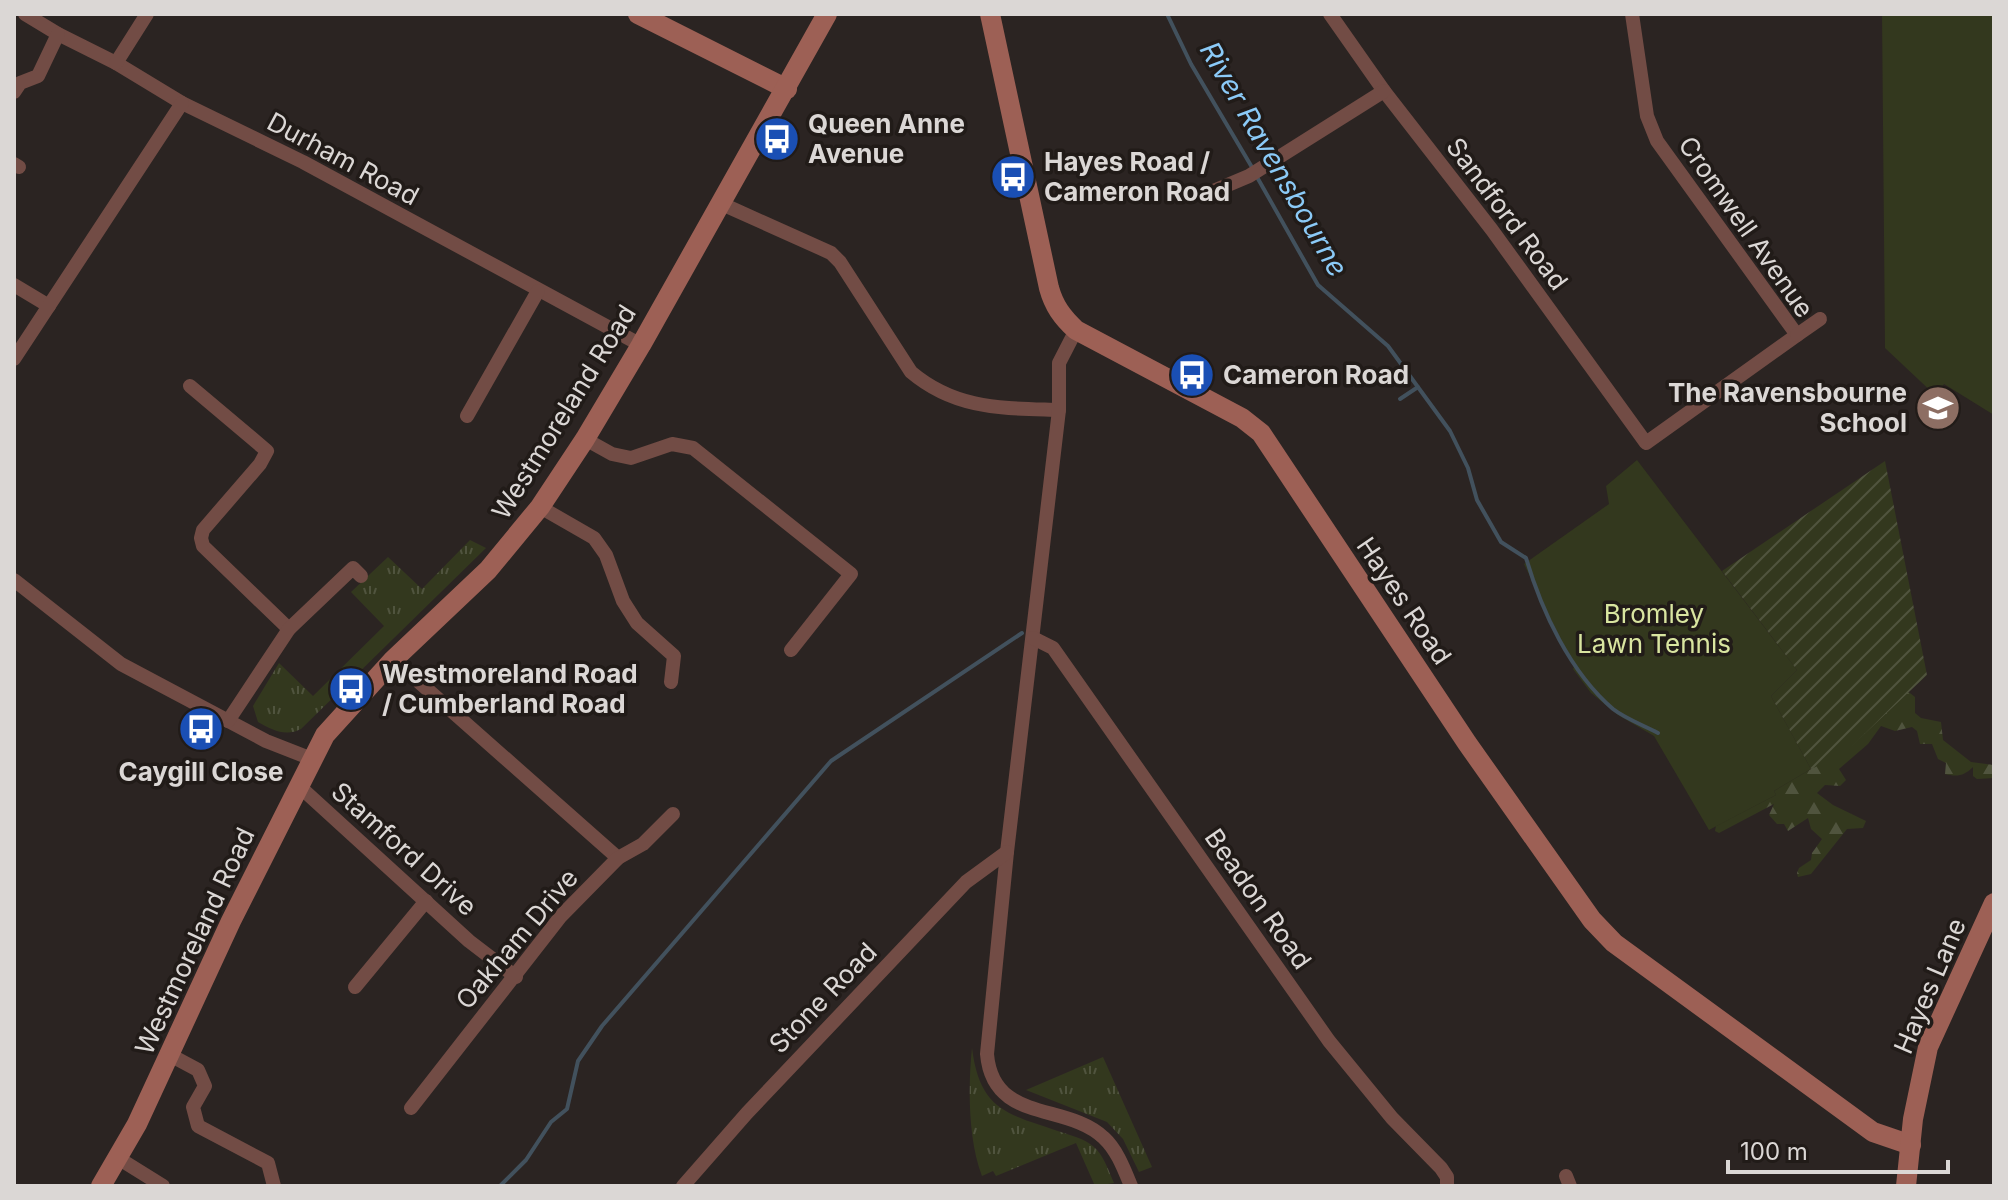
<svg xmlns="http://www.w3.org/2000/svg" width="2008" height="1200" font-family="Inter,sans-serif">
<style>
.grass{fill:url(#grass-tufts)}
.forest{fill:url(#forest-firs)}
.park{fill:#33381e}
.garden{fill:url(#garden-furrows)}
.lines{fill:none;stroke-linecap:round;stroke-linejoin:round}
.stream{stroke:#42515d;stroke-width:4}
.street{stroke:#724c45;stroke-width:14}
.secondary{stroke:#9d6055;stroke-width:20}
.labels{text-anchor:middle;stroke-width:7;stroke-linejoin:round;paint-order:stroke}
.poi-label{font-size:26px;font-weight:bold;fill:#dbd7d5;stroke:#211b18;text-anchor:start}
.street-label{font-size:26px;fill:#dbd7d5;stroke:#211b18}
.park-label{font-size:26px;fill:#d9e5a0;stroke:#211b18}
.water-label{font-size:28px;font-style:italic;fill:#8bcaf7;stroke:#211b18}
</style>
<defs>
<pattern id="grass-tufts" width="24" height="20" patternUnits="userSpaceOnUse" patternTransform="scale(2)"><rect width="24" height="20" fill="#33381e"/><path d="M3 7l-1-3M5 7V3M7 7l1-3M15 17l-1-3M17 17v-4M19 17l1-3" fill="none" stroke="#50543e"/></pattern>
<pattern id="forest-firs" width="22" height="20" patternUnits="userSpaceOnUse" patternTransform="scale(2)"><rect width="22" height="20" fill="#33381e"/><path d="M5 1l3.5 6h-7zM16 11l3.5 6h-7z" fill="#50543e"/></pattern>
<pattern id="garden-furrows" width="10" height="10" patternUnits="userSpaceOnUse" patternTransform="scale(2)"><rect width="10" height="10" fill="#33381e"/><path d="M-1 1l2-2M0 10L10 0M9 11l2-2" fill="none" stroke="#50543e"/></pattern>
</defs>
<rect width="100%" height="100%" fill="#2b2422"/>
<g class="grass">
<path d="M470,540L486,548L301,729C286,737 272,730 258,722L253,706L279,663L313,696L384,626L351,592L388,557L422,589Z"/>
<path d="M972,1048C980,1113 1010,1114 1064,1133C1076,1137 1088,1140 1097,1150C1105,1159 1109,1172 1114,1183L1095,1186L1076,1143L996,1176L993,1171L982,1176C968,1140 968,1086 972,1048Z"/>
<polygon points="1103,1057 1152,1167 1139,1172 1123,1139 1107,1122 1026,1090"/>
</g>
<path class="forest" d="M1906,690L1915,697V713L1921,718L1941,722L1943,740L1971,762L1994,765V778L1977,779L1973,776V767C1964,776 1957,777 1945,774L1946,763L1938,759L1932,744H1920L1917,731L1912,727L1895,731L1881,726L1868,744L1839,769L1846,780L1840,786L1825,785L1817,793L1833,805L1866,821L1863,828L1847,829L1811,874L1798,877L1797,873L1799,868L1811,860L1812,853L1822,839L1811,829L1808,818L1788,831L1784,824H1777L1769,815L1774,804L1719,833L1715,831L1716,826L1776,795L1774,791L1811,769Z"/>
<g class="park">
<polygon points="1882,14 1994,14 1994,415 1944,384 1936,396 1885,348"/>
<polygon points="1637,460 1797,670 1771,696 1811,769 1774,791 1776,795 1709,830 1654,736 1618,715 1591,693 1573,669 1574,667 1524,564 1609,504 1606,486"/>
</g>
<polygon class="garden" points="1885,461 1927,675 1842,755 1811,769 1771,696 1797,670 1722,571"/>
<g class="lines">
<g class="stream">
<polyline points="1167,14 1191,64 1253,169"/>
<path d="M1257,177L1318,285L1388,346L1450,431L1468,468L1477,500L1501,542L1526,558C1542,612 1570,672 1613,709C1626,719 1643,725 1658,733"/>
<polyline points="1400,399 1418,387"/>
<polyline points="500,1186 526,1160 551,1122 567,1109 578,1061 602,1026 831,761 1022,633"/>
</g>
<g class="street">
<polyline points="25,14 58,34 116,63 182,103 303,162 641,345"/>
<polyline points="1330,14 1384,91 1492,230 1646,443 1797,335 1657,141 1647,116 1632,14"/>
<polyline points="116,63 147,14"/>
<polyline points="14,92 20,83 38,76 58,34"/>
<polyline points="14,164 19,167"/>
<polyline points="1204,195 1249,176 1384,91"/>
<path d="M722,204L831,253L840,262L911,372C956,410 1003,408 1059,410"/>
<polyline points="14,285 49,306"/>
<path d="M1076,330L1059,363V410L1007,852L987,1054C993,1124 1067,1102 1104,1138C1117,1150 1124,1169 1131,1186"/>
<polyline points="1797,335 1820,319"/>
<polyline points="14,359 182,103"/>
<polyline points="190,386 267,451 260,464 203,530 201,538 203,546 289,629"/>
<polyline points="467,416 538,291"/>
<polyline points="585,439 612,454 631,458 672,444 693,448 851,574 791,650"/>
<polyline points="540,507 594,538 606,555 623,601 637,623 674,656 671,682"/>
<polyline points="14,580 121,664 266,741 312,759"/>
<polyline points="1033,638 1053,648 1329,1041 1392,1118 1441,1168 1447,1177 1447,1186"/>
<polyline points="419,682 618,858"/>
<polyline points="228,721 289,629 353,568 361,576"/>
<polyline points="299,786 469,941 516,977"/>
<polyline points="355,987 426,901"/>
<polyline points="170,1055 198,1070 205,1086 193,1107 198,1126 268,1163 274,1186"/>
<polyline points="411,1108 561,916 618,858 643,844 673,814"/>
<polyline points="118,1158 163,1186"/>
<polyline points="1566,1176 1570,1186"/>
<polyline points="683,1186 747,1113 966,882 1007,852"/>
</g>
<g class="secondary">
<polyline points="638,14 787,89"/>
<path d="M990,14L1049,288C1054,306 1062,317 1076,330L1242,418L1261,433L1467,743L1592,920L1614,943L1873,1132L1911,1145"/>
<polyline points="101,1186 137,1124 231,921 325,735 393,660 488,570 540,507 585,439 641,345 827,14"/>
<polyline points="1906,1186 1913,1119 1928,1047 1994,903"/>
</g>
</g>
<defs>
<g id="bus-disc" transform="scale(2.3)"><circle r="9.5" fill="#1a4fb4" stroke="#211b18"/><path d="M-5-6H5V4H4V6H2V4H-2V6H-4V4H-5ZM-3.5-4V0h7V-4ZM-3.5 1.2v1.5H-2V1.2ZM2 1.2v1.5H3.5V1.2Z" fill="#fff"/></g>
<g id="school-disc" transform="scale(2.3)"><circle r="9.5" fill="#8d6e63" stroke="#211b18"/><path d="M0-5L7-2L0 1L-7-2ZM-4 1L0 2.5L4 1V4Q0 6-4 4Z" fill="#fff"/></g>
</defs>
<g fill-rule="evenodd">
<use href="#bus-disc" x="777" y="139"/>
<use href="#bus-disc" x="1013" y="177"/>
<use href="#bus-disc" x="1192" y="375"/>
<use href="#school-disc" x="1938" y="408"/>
<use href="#bus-disc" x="351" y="689"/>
<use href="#bus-disc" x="201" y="729"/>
</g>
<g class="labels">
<g class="poi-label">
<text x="808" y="133">Queen Anne<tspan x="808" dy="30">Avenue</tspan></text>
<text x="1044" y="171">Hayes Road /<tspan x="1044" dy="30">Cameron Road</tspan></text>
<text x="1223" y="384">Cameron Road</text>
<text x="1907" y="402" text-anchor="end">The Ravensbourne<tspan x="1907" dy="30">School</tspan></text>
<text x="382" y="683">Westmoreland Road<tspan x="382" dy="30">/ Cumberland Road</tspan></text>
<text x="201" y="781" text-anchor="middle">Caygill Close</text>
</g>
<g class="street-label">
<text transform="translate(343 159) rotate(28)" y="9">Durham Road</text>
<text transform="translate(1507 214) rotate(53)" y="9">Sandford Road</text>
<text transform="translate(1746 227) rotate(55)" y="9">Cromwell Avenue</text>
<text transform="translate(564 412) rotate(-58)" y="9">Westmoreland Road</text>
<text transform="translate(1404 601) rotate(56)" y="9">Hayes Road</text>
<text transform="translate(404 849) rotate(42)" y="9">Stamford Drive</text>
<text transform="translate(1258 899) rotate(55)" y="9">Beadon Road</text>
<text transform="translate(517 939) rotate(-50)" y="9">Oakham Drive</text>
<text transform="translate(195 941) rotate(-65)" y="9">Westmoreland Road</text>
<text transform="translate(1930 986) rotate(-67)" y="9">Hayes Lane</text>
<text transform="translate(823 998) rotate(-46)" y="9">Stone Road</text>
</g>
<g class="park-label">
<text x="1654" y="623">Bromley<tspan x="1654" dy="30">Lawn Tennis</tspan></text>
</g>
<g class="water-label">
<text transform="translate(1274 159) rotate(60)" y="10">River Ravensbourne</text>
</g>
</g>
<rect width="2008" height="1200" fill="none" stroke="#dbd7d5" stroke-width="32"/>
<path d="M1728 1160v12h220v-12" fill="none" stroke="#dbd7d5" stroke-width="4"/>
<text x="1740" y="1160" font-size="24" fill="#dbd7d5" stroke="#211b18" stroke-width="6" paint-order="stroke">100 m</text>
</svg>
